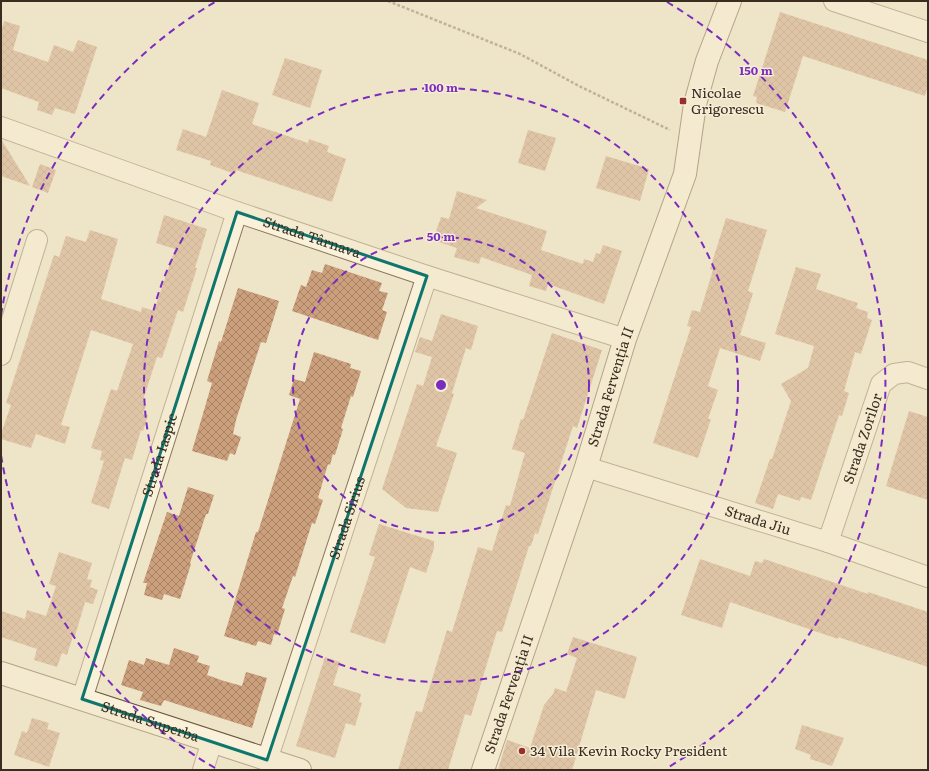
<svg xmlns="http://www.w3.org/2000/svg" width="929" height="771" font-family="Literata,serif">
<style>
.building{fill:url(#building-cross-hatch)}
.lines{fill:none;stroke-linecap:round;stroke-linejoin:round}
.street-casing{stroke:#8a765c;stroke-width:22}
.secondary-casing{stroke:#6c573f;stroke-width:24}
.path{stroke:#8a765c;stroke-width:2.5;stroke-dasharray:3 2;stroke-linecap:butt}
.street{stroke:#f9f1da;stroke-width:20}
.secondary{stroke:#f9f1da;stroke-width:22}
.marked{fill:none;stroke:#0f766e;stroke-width:3;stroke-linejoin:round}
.ring{fill:none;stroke:#7b2cbf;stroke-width:2;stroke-dasharray:7 5}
.poi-dot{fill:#992e2c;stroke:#f6edd6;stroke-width:1.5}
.labels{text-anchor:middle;stroke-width:3;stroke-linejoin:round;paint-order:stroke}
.poi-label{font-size:14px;fill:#3a2d20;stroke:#f6edd6;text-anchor:start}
.street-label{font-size:14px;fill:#3a2d20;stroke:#f6edd6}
.centre{fill:#7b2cbf;stroke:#f6edd6;stroke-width:2}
.ring-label{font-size:12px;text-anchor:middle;font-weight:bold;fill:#7b2cbf;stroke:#f6edd6;stroke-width:3;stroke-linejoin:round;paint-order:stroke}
</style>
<defs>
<pattern id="building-cross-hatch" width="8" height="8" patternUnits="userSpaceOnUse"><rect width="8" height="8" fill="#cca07d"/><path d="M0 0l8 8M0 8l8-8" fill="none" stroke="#a78366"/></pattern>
</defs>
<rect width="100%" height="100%" fill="#eee4c7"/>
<g class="building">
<polygon points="780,12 928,60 928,85 925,96 803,56 785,112 756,103 757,97 753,96"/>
<polygon points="4,21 20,26 13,50 48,62 54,45 73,52 78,40 97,47 75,114 55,108 52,115 37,110 39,102 1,88 1,32"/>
<polygon points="285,58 322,70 310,108 272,95"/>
<polygon points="222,90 259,103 252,124 308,143 309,139 329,146 327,152 346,159 332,202 236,170 235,174 210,165 211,161 176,150 183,129 206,137"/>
<polygon points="528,130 556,138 545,171 518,163"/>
<polygon points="1,139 30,186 1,176"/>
<polygon points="606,156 649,169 640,201 596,188"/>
<polygon points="40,164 56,170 48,193 32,187"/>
<polygon points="457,191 487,200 476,208 547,231 541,250 583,264 584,259 593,262 596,253 600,254 603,245 622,251 604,304 548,284 546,291 529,286 532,275 481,257 479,264 454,257 457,248 433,240 441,217 449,219"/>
<polygon points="164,215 207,229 195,268 197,268 183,312 178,310 162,358 157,357 143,400 143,404 146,405 143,414 148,415 143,431 141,430 132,460 125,458 109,509 91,503 104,461 100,460 102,451 91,448 111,389 117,391 133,344 91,330 61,425 70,427 65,444 36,434 31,448 1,439 1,434 11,405 6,403 54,255 59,257 66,236 86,242 90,230 118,239 101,299 141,312 142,307 154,311 175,249 156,243"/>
<polygon points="726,218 767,230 748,291 753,293 740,335 766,343 760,361 720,348 708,386 718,390 708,419 711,419 698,458 653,443 691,327 687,326 692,310 700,312 713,270 710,269"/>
<polygon points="325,264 382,283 379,291 388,293 382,310 387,312 378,340 292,311 301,285 306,287 312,270 322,273"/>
<polygon points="796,267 821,274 816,289 858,303 856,308 868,312 867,318 872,320 861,354 855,352 844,391 849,393 842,416 839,415 811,500 801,497 800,501 778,494 773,509 755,503 770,459 772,459 791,401 781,384 808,368 814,346 775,334"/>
<polygon points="238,288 279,301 266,343 261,342 236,420 233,434 241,437 235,455 230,453 227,461 192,451 212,383 207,381 219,341 221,342"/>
<polygon points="441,314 478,326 471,350 466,348 452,393 454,394 436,446 457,453 438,512 406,508 382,489 417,384 423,386 432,357 415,352 420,337 432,341"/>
<polygon points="552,333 602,350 577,428 573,426 538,534 535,533 531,546 529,546 502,632 497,631 471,716 465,714 448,770 398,770 416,711 422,712 447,630 452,632 478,547 492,551 506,505 510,506 525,453 512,449 521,419 523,420"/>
<polygon points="314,352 351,364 350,368 361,371 353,397 351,396 341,428 343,429 335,455 333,454 330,465 328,464 318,498 323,500 315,524 312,523 295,577 293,576 282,608 285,609 277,635 274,634 271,645 258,641 256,646 224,636 256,532 258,532 300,399 289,395 294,379 305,382"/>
<polygon points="909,411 928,417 928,500 886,486"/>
<polygon points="188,487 214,495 208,514 206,514 190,563 191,564 180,599 164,594 162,600 144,595 147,583 143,583 167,512 179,516"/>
<polygon points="379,524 434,541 434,548 426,573 410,567 385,644 350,632 375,557 369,555"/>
<polygon points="59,552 92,563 87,579 92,580 90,587 98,590 93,604 85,602 75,636 73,636 67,655 62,653 57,667 34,660 37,649 1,637 1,611 25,619 27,610 46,616 56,586 49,584"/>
<polygon points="700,559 750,576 755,561 762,563 764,559 868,594 868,592 928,612 928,667 838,637 838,639 730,602 722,628 681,615"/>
<polygon points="573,637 637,657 625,699 596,690 572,770 498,770 507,740 530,748 544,705 553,694 555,688 566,692 577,658 567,654"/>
<polygon points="174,648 199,656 197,662 210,666 207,675 224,681 242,686 246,672 267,678 252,728 164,700 161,706 140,700 143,692 121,685 129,660 144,665 146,658 169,665"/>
<polygon points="325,657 340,662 333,685 361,694 359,702 362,703 355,726 346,723 335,758 296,746"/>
<polygon points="32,718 49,723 47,729 60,733 49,767 14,755 22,731 27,733"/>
<polygon points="802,725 844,738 832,766 810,759 811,755 795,749"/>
</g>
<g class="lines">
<g class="street-casing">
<g id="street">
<polyline points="834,1 928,32"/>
<path id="s1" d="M1,127L237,212L427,276L625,339"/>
<polyline points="1,355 37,240"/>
<path id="s2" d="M586,467L828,542L928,577"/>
<path id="s3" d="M828,542L881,384L894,374L908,372L928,379"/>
<path id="s4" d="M82,699L237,212"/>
<path id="s5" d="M267,760L427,276"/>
<polyline points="203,770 212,741"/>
</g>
</g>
<g class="secondary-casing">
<g id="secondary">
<path id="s6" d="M1,673L300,770"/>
<path id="s7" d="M483,770L586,467L625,339L685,174L695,104L707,61L730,1"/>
</g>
</g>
<polyline class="path" points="388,1 520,54 579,86 670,130"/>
<use href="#street" class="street"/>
<use href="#secondary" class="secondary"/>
</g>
<path d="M0 0H929V771H0ZM237,212L427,276L267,760L82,699Z" fill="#eee4c7" fill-opacity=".55" fill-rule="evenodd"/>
<path class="marked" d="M237,212L427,276L267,760L82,699Z"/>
<g class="ring">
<circle cx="441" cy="385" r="148"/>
<circle cx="441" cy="385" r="297"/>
<path d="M215 768A445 445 0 0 1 1 455M1 315A445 445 0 0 1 215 2M667 2A445 445 0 0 1 667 768"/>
</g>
<g class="poi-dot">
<rect x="679" y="97" width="8" height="8" rx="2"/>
<circle cx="522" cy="751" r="4"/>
</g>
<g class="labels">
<g class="poi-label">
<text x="691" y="98">Nicolae<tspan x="691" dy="16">Grigorescu</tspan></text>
<text x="530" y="756">34 Vila Kevin Rocky President</text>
</g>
<g class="street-label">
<text dy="5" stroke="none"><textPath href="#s1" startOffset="330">Strada Târnava</textPath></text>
<text dy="5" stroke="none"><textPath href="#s7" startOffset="404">Strada Fervenția II</textPath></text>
<text dy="5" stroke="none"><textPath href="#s3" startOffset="109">Strada Zorilor</textPath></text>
<text dy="5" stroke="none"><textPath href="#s4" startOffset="256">Strada Iaspic</textPath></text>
<text dy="5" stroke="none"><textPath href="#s5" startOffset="255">Strada Sirius</textPath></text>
<text dy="5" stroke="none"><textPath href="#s2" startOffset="180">Strada Jiu</textPath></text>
<text dy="5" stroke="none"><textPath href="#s7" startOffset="80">Strada Fervenția II</textPath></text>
<text dy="5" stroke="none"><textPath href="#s6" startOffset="157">Strada Superba</textPath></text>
</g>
</g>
<circle cx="441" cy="385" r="6" class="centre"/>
<g class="ring-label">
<text x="756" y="75">150 m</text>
<text x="441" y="92">100 m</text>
<text x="441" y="241">50 m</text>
</g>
<rect width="929" height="771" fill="none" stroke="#3a2d20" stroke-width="4"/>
</svg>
